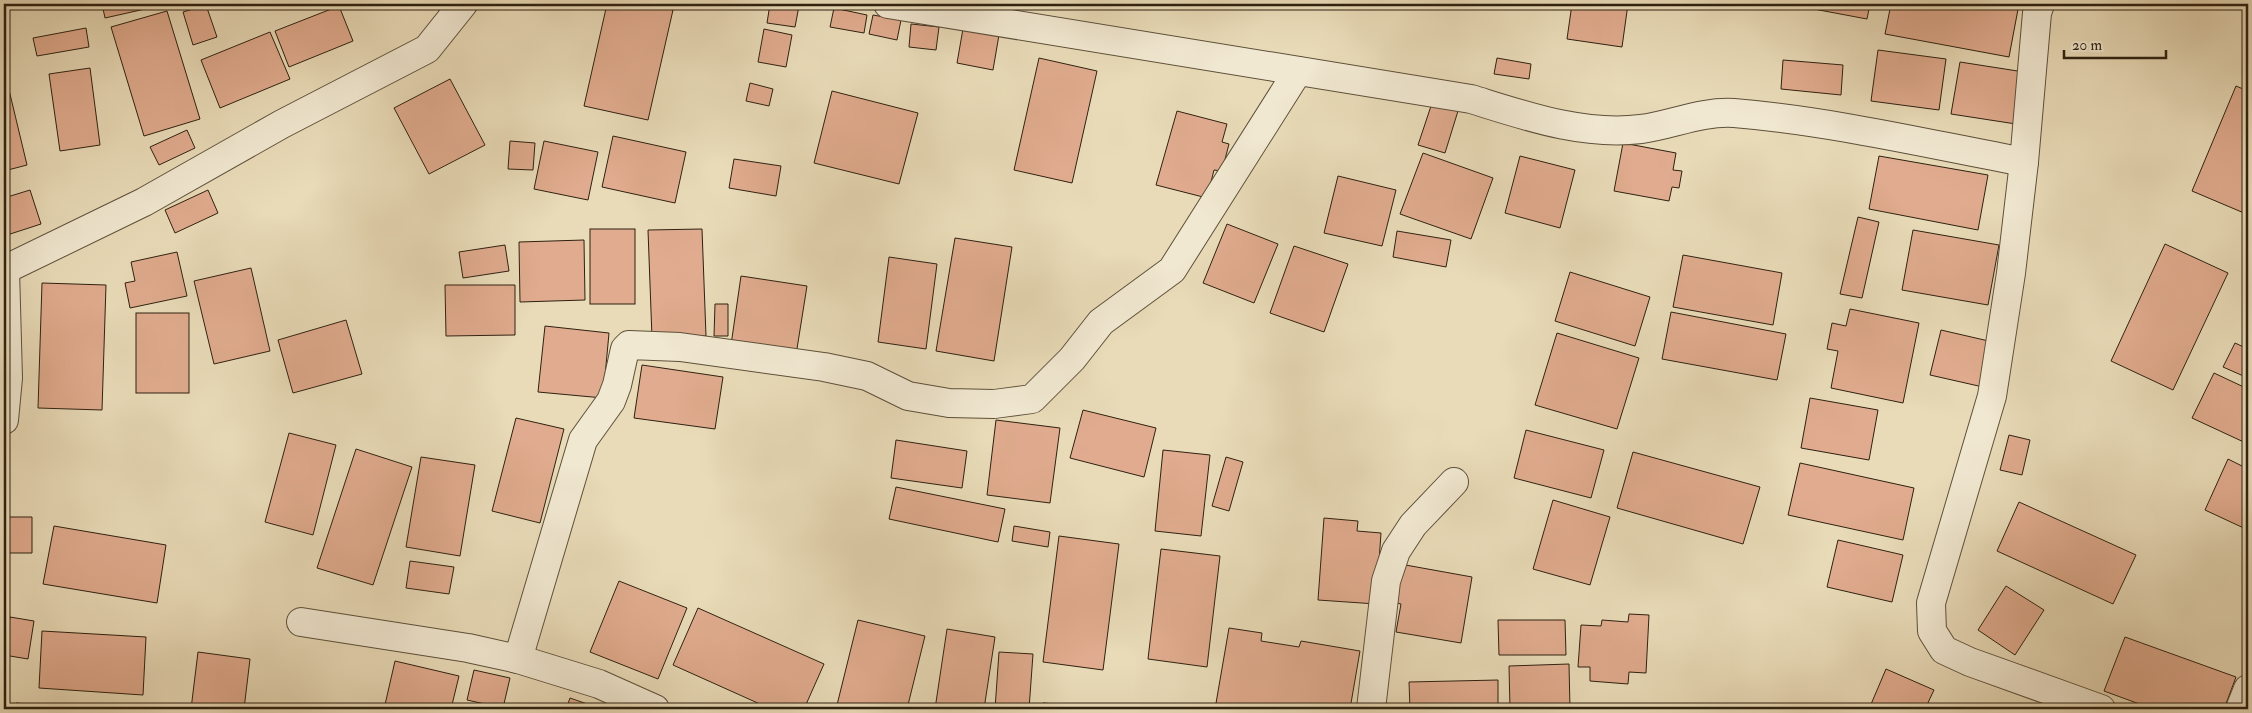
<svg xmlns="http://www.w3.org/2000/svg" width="2252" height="713" font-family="'IM FELL Double Pica',serif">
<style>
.building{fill:#e0ab8e;stroke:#2e2110}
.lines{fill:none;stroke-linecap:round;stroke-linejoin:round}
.minor-casing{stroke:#5d503a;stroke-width:30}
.minor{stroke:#f1e8d1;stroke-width:28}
</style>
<rect width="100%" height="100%" fill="#e9dbb8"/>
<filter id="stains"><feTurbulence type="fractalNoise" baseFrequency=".004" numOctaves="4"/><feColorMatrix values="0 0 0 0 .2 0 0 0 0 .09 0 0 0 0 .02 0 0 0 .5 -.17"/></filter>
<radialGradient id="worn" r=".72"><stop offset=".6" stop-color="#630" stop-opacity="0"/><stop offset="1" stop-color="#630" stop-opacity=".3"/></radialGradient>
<g class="building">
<polygon points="102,4 144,4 145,9 105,18"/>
<polygon points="607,4 646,4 673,10 648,120 584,106"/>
<polygon points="770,4 799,6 795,27 767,23"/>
<polygon points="1572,4 1628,4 1622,47 1567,39"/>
<polygon points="1787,4 1870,4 1867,19"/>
<polygon points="1891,4 2019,4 2009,57 1885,34"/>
<polygon points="206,5 217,37 193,45 183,12"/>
<polygon points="339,6 353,41 289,67 275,31"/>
<polygon points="834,8 867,15 864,33 830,27"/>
<polygon points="167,11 200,119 144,136 111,27"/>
<polygon points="873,15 901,20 897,40 869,34"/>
<polygon points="964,23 1000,29 993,70 957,63"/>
<polygon points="911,24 939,27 936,50 909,47"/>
<polygon points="86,28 89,47 37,56 33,38"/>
<polygon points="764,29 792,35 786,67 758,62"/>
<polygon points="270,32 290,79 220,108 201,60"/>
<polygon points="1878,50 1946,59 1939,110 1871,101"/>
<polygon points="1039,58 1097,71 1072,183 1014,170"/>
<polygon points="1497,58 1531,64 1529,79 1494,74"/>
<polygon points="1783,60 1843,65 1841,95 1781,89"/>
<polygon points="1960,62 2024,72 2016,124 1951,114"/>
<polygon points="90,68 100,145 60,151 49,74"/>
<polygon points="4,69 27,165 4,171"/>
<polygon points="450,79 485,145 429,174 394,108"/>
<polygon points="750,83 773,89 769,106 746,101"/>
<polygon points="2236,86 2248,91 2248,201 2244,213 2192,191"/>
<polygon points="832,91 918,113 899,184 814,163"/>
<polygon points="1432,103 1458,111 1445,153 1418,145"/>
<polygon points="1177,111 1227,124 1222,142 1229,144 1222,171 1214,170 1207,198 1156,185"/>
<polygon points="187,130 195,148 159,165 150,147"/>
<polygon points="613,136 686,152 675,203 602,187"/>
<polygon points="510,141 535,143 533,170 508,169"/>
<polygon points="544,141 598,152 588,200 534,189"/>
<polygon points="1623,143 1676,153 1673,170 1682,171 1679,188 1672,187 1669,201 1614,191"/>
<polygon points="1423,153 1493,178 1471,239 1400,214"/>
<polygon points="1520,156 1575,170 1560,228 1505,213"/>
<polygon points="1879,156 1988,175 1978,230 1869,209"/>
<polygon points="734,159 781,166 776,196 729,188"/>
<polygon points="1338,176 1396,190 1382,246 1324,233"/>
<polygon points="30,190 41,224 4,236 4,198"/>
<polygon points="208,190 218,213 175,233 165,210"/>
<polygon points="1858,217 1879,222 1862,298 1840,294"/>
<polygon points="1227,224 1278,244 1254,303 1203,283"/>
<rect x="590" y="229" width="45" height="75"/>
<polygon points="702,229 706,336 652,338 648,230"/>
<polygon points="1913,230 1999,245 1988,305 1902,290"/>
<polygon points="1397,231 1451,240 1446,267 1393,257"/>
<polygon points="955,238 1012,247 994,361 936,351"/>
<polygon points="584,240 585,300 520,302 519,242"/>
<polygon points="2165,244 2228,273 2173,390 2111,361"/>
<polygon points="505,245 509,271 463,278 459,252"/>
<polygon points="1294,246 1348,264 1324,332 1270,313"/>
<polygon points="177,252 187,296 130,308 125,283 135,281 131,262"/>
<polygon points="1683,255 1782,273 1773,325 1673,307"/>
<polygon points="889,257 937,264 926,349 878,342"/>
<polygon points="251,268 270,351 214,364 194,281"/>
<polygon points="1570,272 1650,297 1635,346 1555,321"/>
<polygon points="741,276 807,286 796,355 731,345"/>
<polygon points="42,283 106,285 102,410 38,408"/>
<polygon points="445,285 515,285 515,335 446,336"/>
<polygon points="715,304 728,304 728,336 714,336"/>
<polygon points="1850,309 1919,323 1903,403 1831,388 1838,351 1827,349 1832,323 1846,326"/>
<polygon points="1671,312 1786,334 1777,380 1662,359"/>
<rect x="136" y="313" width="53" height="80"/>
<polygon points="346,320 362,374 293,393 278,340"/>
<polygon points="545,326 609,333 603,398 538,392"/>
<polygon points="1941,330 1993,342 1983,387 1930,375"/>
<polygon points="1557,333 1639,358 1617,429 1535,405"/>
<polygon points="2235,343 2248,349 2248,378 2223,367"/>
<polygon points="642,365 723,377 715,429 634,418"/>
<polygon points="2214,373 2248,389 2248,444 2192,418"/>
<polygon points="1810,398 1878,410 1869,460 1801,448"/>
<polygon points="1083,410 1156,428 1144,477 1070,458"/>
<polygon points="516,418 564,429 540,523 492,511"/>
<polygon points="996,420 1060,428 1050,503 987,495"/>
<polygon points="1526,430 1604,450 1591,498 1514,478"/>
<polygon points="289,433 336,445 313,535 265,522"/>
<polygon points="2009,435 2030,440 2022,475 2000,470"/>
<polygon points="896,440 967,451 962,488 891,478"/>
<polygon points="356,449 412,467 373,585 317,568"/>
<polygon points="1163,450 1210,455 1201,536 1155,531"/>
<polygon points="1633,452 1760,487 1743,544 1617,508"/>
<polygon points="421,457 475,465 460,556 406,547"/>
<polygon points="1226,457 1243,462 1229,511 1212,506"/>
<polygon points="2228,459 2248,469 2248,530 2205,510"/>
<polygon points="1800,463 1914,488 1903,540 1788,515"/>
<polygon points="896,487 1005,509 998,542 889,519"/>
<polygon points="1553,500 1610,517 1590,585 1533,569"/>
<polygon points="2019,502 2136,555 2113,604 1997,551"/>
<polygon points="7,517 32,517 32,553 8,553"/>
<polygon points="1324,518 1358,521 1357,531 1381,533 1376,604 1318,600"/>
<polygon points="54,526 166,545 157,603 43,584"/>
<polygon points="1014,526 1050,532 1048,547 1012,541"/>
<polygon points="1059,536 1119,544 1103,670 1043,662"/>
<polygon points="1838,540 1903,555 1892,602 1827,587"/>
<polygon points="1161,549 1220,556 1207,667 1148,659"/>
<polygon points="410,561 454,567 449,594 406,588"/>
<polygon points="1400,564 1472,577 1461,643 1396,632 1401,604 1392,602"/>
<polygon points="619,581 687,608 658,679 590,652"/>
<polygon points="2006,586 2044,610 2015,655 1978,630"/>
<polygon points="698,608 824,664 804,709 771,709 673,665"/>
<polygon points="1629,614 1649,615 1646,673 1629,672 1628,684 1590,681 1590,667 1578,667 1581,625 1601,626 1602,620 1628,622"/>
<polygon points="10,617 34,621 28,659 4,655"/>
<polygon points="858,620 925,636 907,709 854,709 837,705"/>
<polygon points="1498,620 1565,620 1566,655 1499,655"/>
<polygon points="1229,628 1262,633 1261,641 1299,647 1301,641 1360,651 1350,709 1215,709"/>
<polygon points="947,629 995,637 984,709 935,709"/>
<polygon points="42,631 146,637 143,695 39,688"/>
<polygon points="2125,637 2236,677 2224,709 2153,709 2104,691"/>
<polygon points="198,652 250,659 244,709 191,709"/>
<polygon points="999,652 1033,654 1029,709 995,709"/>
<polygon points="395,661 459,676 451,709 384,709"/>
<polygon points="1569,664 1570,709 1510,709 1509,666"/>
<polygon points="1886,669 1934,690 1925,709 1869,709"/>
<polygon points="474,670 510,678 503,708 467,700"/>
<polygon points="1498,680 1498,709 1410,709 1409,682"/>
<polygon points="570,698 593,706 591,709 566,709"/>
<polygon points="16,703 80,709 15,709"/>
<polygon points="1043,703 1098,708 1098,709 1043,709"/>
<polygon points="105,704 156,709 104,709"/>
</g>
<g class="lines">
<g class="minor-casing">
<g id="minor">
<path d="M888,4L1471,99C1526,116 1582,136 1641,129C1672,125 1701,111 1734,113C1831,121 1928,144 2024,162"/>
<polyline points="2040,4 2037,13 2024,162 2011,273 1992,396 1931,603 1932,631 1944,650 1970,662 2101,709"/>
<polyline points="4,270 144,202 282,124 427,49 463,4"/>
<polyline points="4,420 8,378 5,270"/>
<polyline points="301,622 468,648 518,659 599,684 655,709"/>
<polyline points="518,659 583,440 611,401 617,385 625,349 629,345 680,347 824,367 867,376 908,396 949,403 994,404 1032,399 1072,359 1101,322 1172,270 1298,71"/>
<polyline points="1371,709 1386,581 1396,551 1413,525 1454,482"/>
<polyline points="2240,709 2248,689"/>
</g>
</g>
<use href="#minor" class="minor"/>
</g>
<rect width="2252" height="713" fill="none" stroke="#e9dbb8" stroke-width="20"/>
<rect x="5" y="5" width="2242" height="703" fill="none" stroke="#2e2110" stroke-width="2.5"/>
<rect x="10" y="10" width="2232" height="693" fill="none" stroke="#2e2110"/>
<path d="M2064 50v8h102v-8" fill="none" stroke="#2e2110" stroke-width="2.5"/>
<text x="2072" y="50" font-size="15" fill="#2e2110" stroke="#f1e8d1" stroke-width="4" paint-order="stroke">20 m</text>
<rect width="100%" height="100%" filter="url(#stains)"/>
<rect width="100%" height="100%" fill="url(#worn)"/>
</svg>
